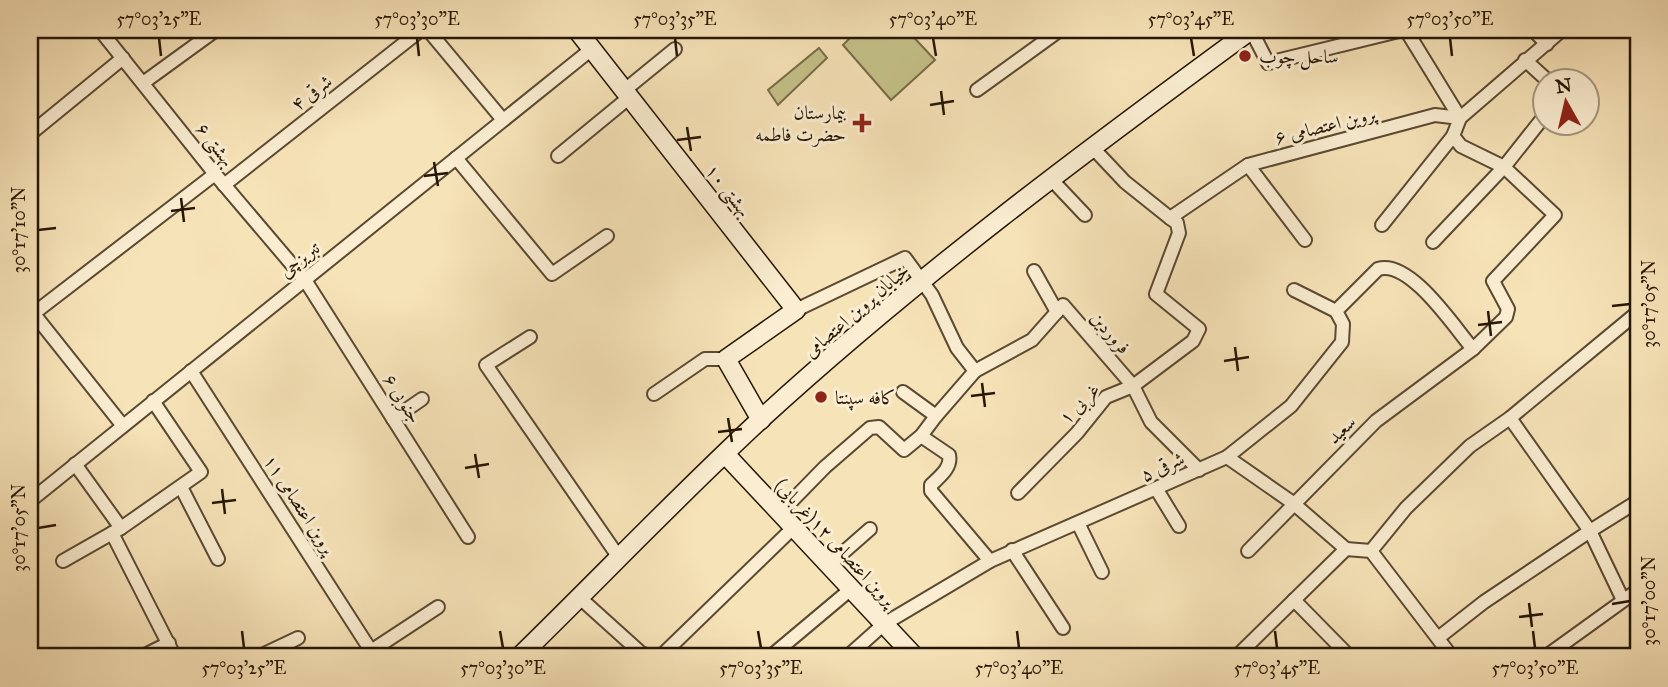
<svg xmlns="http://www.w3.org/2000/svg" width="1668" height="687" font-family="'IM FELL Great Primer',Amiri,serif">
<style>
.green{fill:#c5c189;stroke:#766c47;stroke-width:2}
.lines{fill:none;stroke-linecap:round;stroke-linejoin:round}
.street-casing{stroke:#5a4932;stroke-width:16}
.secondary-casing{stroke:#261605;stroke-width:21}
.street{stroke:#faedd1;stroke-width:12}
.secondary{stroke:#faedd1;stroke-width:18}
.ticks{fill:none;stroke:#261605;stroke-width:2.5}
.poi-dot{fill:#8f2418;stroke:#faedd1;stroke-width:2.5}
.labels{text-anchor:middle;stroke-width:6;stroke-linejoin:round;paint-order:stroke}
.poi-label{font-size:19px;fill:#261605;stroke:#faedd1;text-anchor:start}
.street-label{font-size:19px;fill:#261605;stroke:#faedd1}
.neatline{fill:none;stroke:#261605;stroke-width:2.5}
.ticks-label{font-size:18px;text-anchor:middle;fill:#261605}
</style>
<rect width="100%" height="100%" fill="#f7e3b8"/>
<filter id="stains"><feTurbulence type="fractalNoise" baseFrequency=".00286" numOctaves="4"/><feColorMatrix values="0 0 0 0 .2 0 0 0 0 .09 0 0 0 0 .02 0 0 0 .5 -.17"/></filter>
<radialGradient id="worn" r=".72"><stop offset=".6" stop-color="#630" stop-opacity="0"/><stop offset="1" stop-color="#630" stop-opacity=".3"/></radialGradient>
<g class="green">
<polygon points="847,30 907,30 935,60 891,100 843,45 852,36"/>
<polygon points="819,48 827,58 778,105 768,90"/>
</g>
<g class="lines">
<g class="street-casing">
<g id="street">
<polyline points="100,30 215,174 305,280 468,537"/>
<polyline points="428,30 503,120"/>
<polyline points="1251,30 1268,63 1403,30"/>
<polyline points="1406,30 1460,118 1562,30"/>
<polyline points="1436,30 1482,30"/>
<polyline points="1533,30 1547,44"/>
<polyline points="1525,60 1547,80"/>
<polyline points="143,83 216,30"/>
<polyline points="626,89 675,49"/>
<polyline points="977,90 1060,30"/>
<polyline points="30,134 123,58"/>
<polyline points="1092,147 1125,182 1170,218 1248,165 1435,115 1460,118 1453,136 1461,146 1504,167 1555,215 1493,281 1508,309 1506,317 1473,349 1376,421 1248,551"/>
<polyline points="558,156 631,96"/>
<polyline points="456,158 552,274 607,236"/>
<polyline points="1248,165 1305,240"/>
<polyline points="1051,179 1085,215"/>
<polyline points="224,185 421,30"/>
<polyline points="1382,225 1453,136"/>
<polyline points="1433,242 1504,167 1546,114"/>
<polyline points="1034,271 1057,312"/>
<polyline points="1294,290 1336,311"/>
<polyline points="30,309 123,426"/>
<polyline points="796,310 905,258 932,295 957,348 975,371 936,416 903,392"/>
<polyline points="33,314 215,174"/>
<polyline points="530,337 486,365 620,559"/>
<polyline points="191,371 375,657"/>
<polyline points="975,371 1032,340 1063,305 1133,386 1151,422 1199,470"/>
<polyline points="654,394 705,359 726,359"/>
<polyline points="1510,418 1590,531 1638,501"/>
<polyline points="393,419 422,399"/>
<path d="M921,436L949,455C952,468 939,477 931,485V491L990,561"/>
<polyline points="1227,457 1293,503 1346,549"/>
<polyline points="75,464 121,528"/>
<polyline points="181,487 218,559"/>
<polyline points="1157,490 1179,526"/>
<polyline points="1018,493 1077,433 1106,397 1133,386 1193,341 1199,329 1156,294 1179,233 1177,223 1170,218"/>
<polyline points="30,501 593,48"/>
<polyline points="780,513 825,467 870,428 879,427 904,450 921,436 936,416"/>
<polyline points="1078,523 1102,572"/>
<polyline points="112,533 175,657"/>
<polyline points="1346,549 1371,551 1452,657"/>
<polyline points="1012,550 1063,628"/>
<polyline points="1371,551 1406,508 1470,446 1510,418 1638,312"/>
<polyline points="63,561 121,528 201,472 153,401"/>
<polyline points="829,565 870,529"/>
<polyline points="580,598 641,653 651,657"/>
<polyline points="1294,600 1350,657"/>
<polyline points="1438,638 1484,602 1590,531 1623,600"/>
<polyline points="371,651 438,607"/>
<polyline points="141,657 169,643"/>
<polyline points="258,657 298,638"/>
<polyline points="660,657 794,527"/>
<polyline points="770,657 851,589"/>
<path d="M847,657L884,624L990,561L1227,457L1291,406L1342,342L1343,324L1336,311L1378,269C1410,259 1454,327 1473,349"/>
<polyline points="1236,657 1346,549"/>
<polyline points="1545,657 1638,590"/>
</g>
</g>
<g class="secondary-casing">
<g id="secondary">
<polyline points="577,30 796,310 726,359 761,420"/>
<polyline points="726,455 915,657"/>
<path d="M519,657C600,578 678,496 761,419C915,278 1083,153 1251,30"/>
</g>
</g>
<use href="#street" class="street"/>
<use href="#secondary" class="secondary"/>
</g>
<path class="ticks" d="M159,38L161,56M417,38L419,56M675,38L677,56M933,38L936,56M1191,38L1194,56M1450,38L1452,56M941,91L944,115M930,105L954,101M687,127L691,151M677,140L701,137M434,162L438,186M424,176L448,173M181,198L184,222M171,211L195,208M38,230L56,228M1612,306L1630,304M1488,311L1491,336M1478,325L1502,322M1235,347L1238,371M1224,361L1249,357M982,383L985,407M971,396L995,393M728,418L732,442M718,432L742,429M475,454L479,478M465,468L489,464M222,489L225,514M212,503L236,500M38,528L56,525M1529,603L1532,627M1612,604L1630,601M1519,617L1543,614M242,631L244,648M500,631L503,648M758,631L761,648M1017,631L1019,648M1275,631L1277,648M1533,631L1535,648"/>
<g class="poi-dot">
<circle cx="1245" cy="56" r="7"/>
<path d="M858.5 112.5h7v7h7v7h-7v7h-7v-7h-7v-7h7z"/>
<circle cx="821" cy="397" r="7"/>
</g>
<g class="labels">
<g class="poi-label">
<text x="1259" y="63">ساحل چوب</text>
<text x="846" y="119" text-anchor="end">بیمارستان<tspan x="846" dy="22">حضرت فاطمه</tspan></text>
<text x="835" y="404">کافه سپنتا</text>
</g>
<g class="street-label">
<text transform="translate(311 92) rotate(-38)" y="7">شرقی ۴</text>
<text transform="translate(1325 125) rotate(-14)" y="7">پروین اعتصامی ۶</text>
<text transform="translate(216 144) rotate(52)" y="7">بهشتی ۶</text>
<text transform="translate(729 190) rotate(52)" y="7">بهشتی ۱۰</text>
<text transform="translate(299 259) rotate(-39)" y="7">تبریزچی</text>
<text transform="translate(856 310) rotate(-41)" y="7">خیابان پروین اعتصامی</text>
<text transform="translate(1111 332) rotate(49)" y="7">فروردین</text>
<text transform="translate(403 398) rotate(58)" y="7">جنوبی ۶</text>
<text transform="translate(1079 403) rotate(-45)" y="7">غربی ۱</text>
<text transform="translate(1341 429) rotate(-44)" y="7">سعید</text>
<text transform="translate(1162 466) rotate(-25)" y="7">شرقی ۵</text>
<text transform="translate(300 504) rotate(57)" y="7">پروین اعتصامی ۱۱</text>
<text transform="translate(836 542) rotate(47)" y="7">پروین اعتصامی ۱۲(غربایی)</text>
</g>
</g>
<rect width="1668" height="687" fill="none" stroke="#f7e3b8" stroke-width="77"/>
<g transform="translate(1566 102) rotate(352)"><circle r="33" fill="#faedd1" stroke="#a5977f" stroke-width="2"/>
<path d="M0-5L12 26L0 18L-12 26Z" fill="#8f2418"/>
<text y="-10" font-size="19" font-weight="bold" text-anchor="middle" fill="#261605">N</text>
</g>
<rect x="38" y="38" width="1592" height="610" class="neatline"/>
<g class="ticks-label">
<text x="159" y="25">57°03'25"E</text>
<text x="417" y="25">57°03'30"E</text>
<text x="675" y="25">57°03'35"E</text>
<text x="933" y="25">57°03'40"E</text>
<text x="1191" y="25">57°03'45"E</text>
<text x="1450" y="25">57°03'50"E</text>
<text transform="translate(19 230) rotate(-90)" y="6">30°17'10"N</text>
<text transform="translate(1649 304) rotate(-90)" y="6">30°17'05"N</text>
<text transform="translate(19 528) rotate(-90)" y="6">30°17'05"N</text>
<text transform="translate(1649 601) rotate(-90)" y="6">30°17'00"N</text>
<text x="244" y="674">57°03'25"E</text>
<text x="503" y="674">57°03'30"E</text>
<text x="761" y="674">57°03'35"E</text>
<text x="1019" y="674">57°03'40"E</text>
<text x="1277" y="674">57°03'45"E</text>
<text x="1535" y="674">57°03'50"E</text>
</g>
<rect width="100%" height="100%" filter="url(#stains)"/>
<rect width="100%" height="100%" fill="url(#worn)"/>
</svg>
